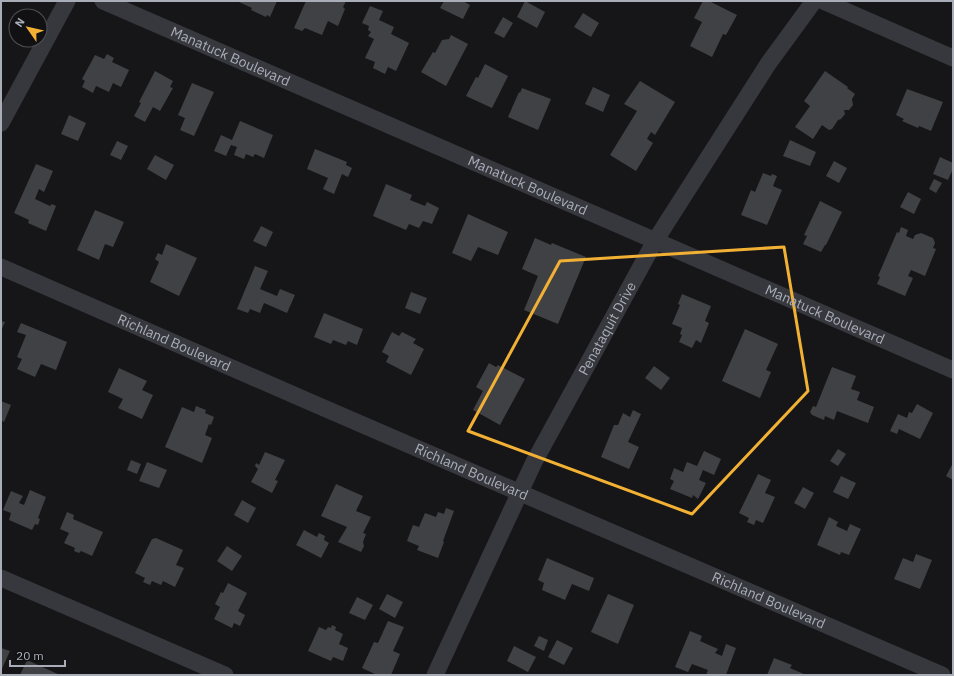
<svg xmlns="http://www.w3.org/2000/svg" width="954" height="676" font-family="'IBM Plex Sans',sans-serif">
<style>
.building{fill:#404145}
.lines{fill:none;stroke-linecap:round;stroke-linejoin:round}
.street{stroke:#37383d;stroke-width:17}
.marked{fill:none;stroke:#f2b134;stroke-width:3;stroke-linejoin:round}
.labels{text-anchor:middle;stroke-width:3;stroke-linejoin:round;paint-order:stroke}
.street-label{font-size:14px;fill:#a8adb8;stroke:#111113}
</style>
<rect width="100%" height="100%" fill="#161618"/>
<g class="building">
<polygon points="240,1 277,1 270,17 267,15 266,17 251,10 252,8 239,2"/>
<polygon points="306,1 346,1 343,7 345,9 338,26 328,21 322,35 305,28 302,31 294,28"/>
<polygon points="444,1 463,1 470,5 463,19 440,8"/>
<polygon points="525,1 545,12 537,28 517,17"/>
<polygon points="703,1 709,1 737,15 726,35 723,34 712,57 690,46 702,22 694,18"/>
<polygon points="370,6 383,11 379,20 394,27 391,34 409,43 396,71 388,67 385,74 373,68 375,62 365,58 374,39 368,36 371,32 368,30 369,26 362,23"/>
<polygon points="583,13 599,23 591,37 574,27"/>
<polygon points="503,17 513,23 504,38 494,33"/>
<polygon points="451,35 468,44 446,86 421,72 433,52 435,53 442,40 449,39"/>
<polygon points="107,54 114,58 112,62 129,70 121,87 113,83 109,92 96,86 93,93 82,87 85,81 82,79 95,55 104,59"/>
<polygon points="485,64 508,76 492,108 466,96 476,77 478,78"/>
<polygon points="155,71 173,81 170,87 173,88 160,111 153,107 145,122 134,116 141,103 139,102"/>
<polygon points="825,71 848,87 847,88 855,94 852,99 853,105 849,110 844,110 845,114 841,119 838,120 832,129 829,130 822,125 813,139 795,127 810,106 804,101"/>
<polygon points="640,81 675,102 655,135 651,132 647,139 653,143 636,171 610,155 637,111 624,104"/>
<polygon points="192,83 214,92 194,136 180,130 185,118 178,115"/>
<polygon points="593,87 610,95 603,112 585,104"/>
<polygon points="522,88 551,99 538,130 508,117 519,92 520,93"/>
<polygon points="907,89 943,102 931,131 919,126 918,128 902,121 904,119 896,115"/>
<polygon points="69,115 86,123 78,141 61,134"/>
<polygon points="240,121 273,135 264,158 255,154 253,157 246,154 244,159 234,155 237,147 231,145 226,156 214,151 221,135 232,140"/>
<polygon points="790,140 816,152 810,166 783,156"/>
<polygon points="117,141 128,146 121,160 110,155"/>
<polygon points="315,149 347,162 346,165 352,168 348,177 342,174 334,194 323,189 328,178 307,169"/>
<polygon points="155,155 174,165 166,180 147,169"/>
<polygon points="940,157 953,163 953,169 948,180 933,174"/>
<polygon points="834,161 847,168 839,183 826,176"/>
<polygon points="36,164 53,171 44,192 39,189 35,199 50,206 52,204 56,206 46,231 28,223 29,220 14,213"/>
<polygon points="763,173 771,176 772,174 777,176 773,186 782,190 767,225 741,215 751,190 755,192"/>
<polygon points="934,179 942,183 936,193 929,189"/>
<polygon points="386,184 412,195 410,200 425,206 427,202 439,208 432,224 423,221 419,228 409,224 406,230 373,216"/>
<polygon points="908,192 921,199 914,214 900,207"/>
<polygon points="820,201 842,212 826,245 825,245 821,252 803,244 807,236 804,235"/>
<polygon points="95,210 124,222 113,247 105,244 99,260 77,250"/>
<polygon points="468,214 508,232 498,255 478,247 471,261 452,253"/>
<polygon points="261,226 273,232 266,247 253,241"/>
<polygon points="901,227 908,230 906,236 913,239 915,235 921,233 933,238 935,243 933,248 936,249 925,276 911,270 908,276 913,278 905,296 877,284 880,277 878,276 897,232 899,233"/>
<polygon points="535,238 551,245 552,243 586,257 558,324 524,310 538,276 522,269"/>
<polygon points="166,244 197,258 179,296 150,282 159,262 155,259 158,253 162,255"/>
<polygon points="255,266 268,271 260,289 277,296 280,289 295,295 287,313 264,303 260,313 250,309 248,313 237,309"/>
<polygon points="411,292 427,298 420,314 405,308"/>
<polygon points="682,294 711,306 705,321 709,323 701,343 696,340 692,348 679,342 682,335 680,334 682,328 672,324 680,305 678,304"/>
<polygon points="324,313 363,329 357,345 348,341 346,345 333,340 331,344 314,337"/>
<polygon points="1,321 5,322 1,331"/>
<polygon points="21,323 67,342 56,370 41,364 35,377 17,369 22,359 17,357 26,335 17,332"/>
<polygon points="745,329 778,344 766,370 771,372 760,398 722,381"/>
<polygon points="392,332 399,336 402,332 416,339 413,343 424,349 411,375 386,362 389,356 382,352"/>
<polygon points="489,363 496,367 498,365 525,379 500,425 473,410 483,391 476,387"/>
<polygon points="654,366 670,378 661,390 645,378"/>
<polygon points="832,367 856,376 851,389 860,392 857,400 874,407 868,423 837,411 834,420 825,416 824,420 812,415 810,412 813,406 816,407"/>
<polygon points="119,368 147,381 142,390 153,395 142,419 118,408 123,399 108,392"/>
<polygon points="1,401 11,405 4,422 1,420"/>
<polygon points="917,404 933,413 920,439 899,429 897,434 890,431 898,414 907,418 909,412 912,413"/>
<polygon points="196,406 206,410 205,413 214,417 211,425 209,424 205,435 212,438 202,463 165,447 182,407 194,412"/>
<polygon points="633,410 641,414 628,442 639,447 629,469 601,457 614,425 618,425 623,413 630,417"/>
<polygon points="838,449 846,454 838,466 830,461"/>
<polygon points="704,451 721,459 714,475 703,470 699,480 706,483 698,499 693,495 692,498 670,489 674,481 670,479 674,468 683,472 687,462 697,466"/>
<polygon points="265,452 285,460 275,480 278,481 272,493 251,482 258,469 255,466 256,463 259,465"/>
<polygon points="131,460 141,464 137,474 127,470"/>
<polygon points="147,462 167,470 159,488 139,481"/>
<polygon points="953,463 953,480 946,476"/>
<polygon points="758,474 771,480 765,493 775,497 763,523 756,520 754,525 747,522 749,518 739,513"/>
<polygon points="841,476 856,483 848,499 833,492"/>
<polygon points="336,484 363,496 356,511 371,517 363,533 366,534 363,542 364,546 361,552 338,542 347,527 321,516"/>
<polygon points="803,487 814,493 805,509 794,503"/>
<polygon points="30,490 46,497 38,518 40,519 38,525 35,524 32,530 9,520 11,513 3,510 11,491 23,496 19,503 24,505"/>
<polygon points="242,500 256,508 248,523 234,515"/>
<polygon points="446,508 454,511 443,541 444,542 438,558 417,550 419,546 407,541 413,525 419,527 425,513 436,517 438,512 444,514"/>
<polygon points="67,512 74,515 73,519 103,532 92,556 81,551 79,553 74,551 75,548 64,543 69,533 60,529"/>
<polygon points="829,517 838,522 836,526 847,531 850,524 861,529 849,555 841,552 840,555 817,545"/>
<polygon points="304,530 317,537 319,533 325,536 324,540 329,543 321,558 296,545"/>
<polygon points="156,538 183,550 176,565 184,568 175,587 163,581 161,585 152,581 150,585 143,582 145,578 135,573 152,539"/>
<polygon points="227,546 242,556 232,571 217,561"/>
<polygon points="916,554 932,560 920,589 894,579 903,558 913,562"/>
<polygon points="547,558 594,578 589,591 572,584 565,600 542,590 544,583 538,580"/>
<polygon points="228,583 247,593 238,611 245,615 240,626 234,623 232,628 214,619 220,607 215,604 221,592 223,593"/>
<polygon points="387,594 403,602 395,618 379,609"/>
<polygon points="608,594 634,605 618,644 591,632"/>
<polygon points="357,597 373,605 365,620 349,613"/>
<polygon points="388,621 404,627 393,651 400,654 391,675 377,675 362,668 374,642 378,643"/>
<polygon points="332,625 336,627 335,630 343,634 339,644 348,648 343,661 333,657 331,661 308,651 319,627 326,630 328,627 331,628"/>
<polygon points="690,631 702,636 700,641 718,649 715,653 722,656 726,644 736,648 726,675 706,675 708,670 692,664 688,672 675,667"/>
<polygon points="539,636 548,640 544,651 534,646"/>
<polygon points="557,640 573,648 564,665 548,657"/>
<polygon points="514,646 536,657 528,672 507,661"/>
<polygon points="1,648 10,651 1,671"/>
<polygon points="774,658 792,665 790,668 806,675 767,675"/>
<polygon points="27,660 60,675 20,675"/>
</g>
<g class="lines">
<g class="street">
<path id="s1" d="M103,1L953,370"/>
<polyline points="823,1 953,58"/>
<polyline points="1,123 67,1"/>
<path id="s2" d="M1,267L310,402L942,675"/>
<polyline points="1,578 225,675"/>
<path id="s3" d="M435,675L534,462L655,241L768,64L814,1"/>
</g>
</g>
<path class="marked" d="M784,247L808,391L692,514L468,431L560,261Z"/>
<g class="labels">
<g class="street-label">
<text dy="5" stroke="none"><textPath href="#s1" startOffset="139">Manatuck Boulevard</textPath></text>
<text dy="5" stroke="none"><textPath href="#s1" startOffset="463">Manatuck Boulevard</textPath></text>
<text dy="5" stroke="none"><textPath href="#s1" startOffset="787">Manatuck Boulevard</textPath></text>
<text dy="5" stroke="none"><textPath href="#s3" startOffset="387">Penataquit Drive</textPath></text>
<text dy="5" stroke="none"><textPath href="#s2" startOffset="189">Richland Boulevard</textPath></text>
<text dy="5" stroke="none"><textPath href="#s2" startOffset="513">Richland Boulevard</textPath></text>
<text dy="5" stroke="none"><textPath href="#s2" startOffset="837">Richland Boulevard</textPath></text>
</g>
</g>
<rect width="954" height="676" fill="none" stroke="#a8adb8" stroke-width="4"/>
<g transform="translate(28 28) rotate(304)"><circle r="19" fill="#111113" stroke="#4d4f55"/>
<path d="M0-3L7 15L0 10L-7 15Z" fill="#f2b134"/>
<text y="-6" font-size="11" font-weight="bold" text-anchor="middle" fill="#a8adb8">N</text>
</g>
<path d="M10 660v6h55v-6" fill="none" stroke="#a8adb8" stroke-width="2"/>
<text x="16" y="660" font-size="12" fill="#a8adb8" stroke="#111113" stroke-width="3" paint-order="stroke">20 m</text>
</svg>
